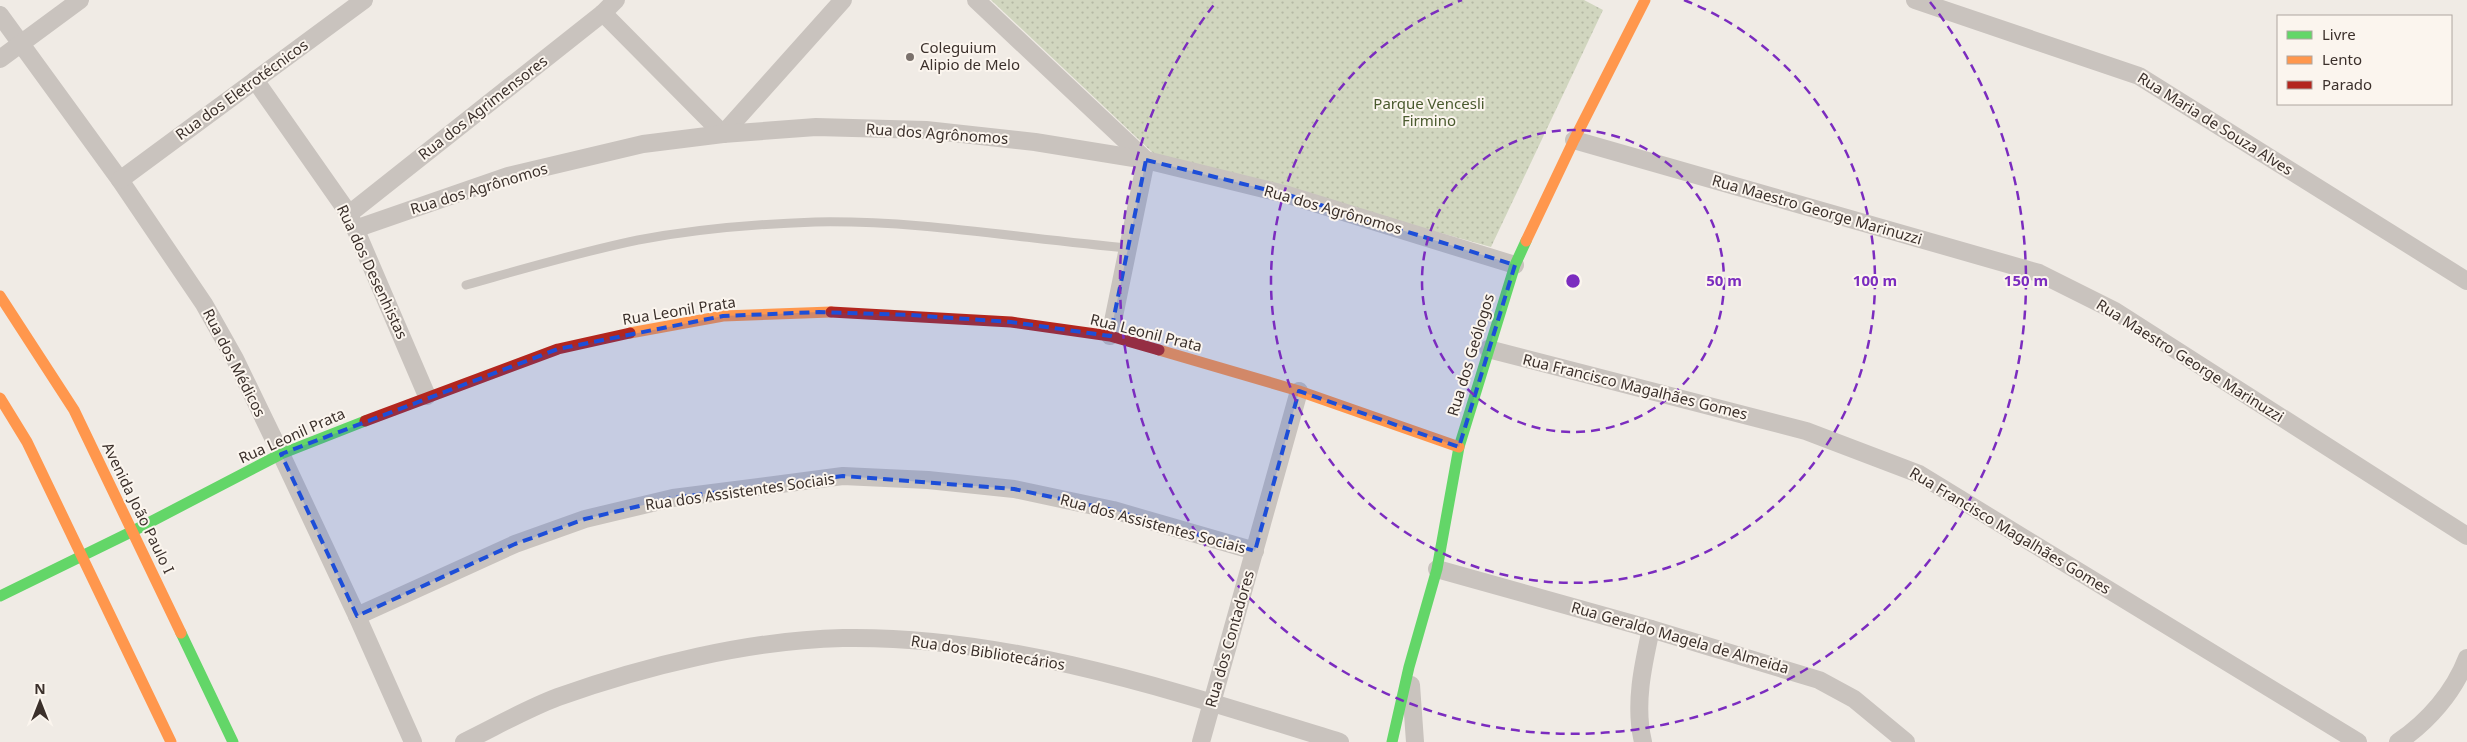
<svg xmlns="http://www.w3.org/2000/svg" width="2467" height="742" font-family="'Noto Sans',sans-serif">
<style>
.park{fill:url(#park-dots)}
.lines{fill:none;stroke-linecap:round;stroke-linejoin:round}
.lane{stroke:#c9c3be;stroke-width:9}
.street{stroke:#c9c3be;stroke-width:18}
.fast{stroke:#63d668;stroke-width:11}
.slow{stroke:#ff974d;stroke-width:11}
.jam{stroke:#b3261e;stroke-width:11}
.marked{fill:#1d4ed8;fill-opacity:0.2;stroke:#1d4ed8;stroke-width:4;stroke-dasharray:10 6;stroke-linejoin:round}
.ring{fill:none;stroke:#7b2cbf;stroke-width:2.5;stroke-dasharray:9 6}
.poi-dot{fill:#7a716c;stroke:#fbf5ee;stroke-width:2}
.labels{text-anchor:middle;stroke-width:4;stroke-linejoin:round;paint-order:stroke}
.poi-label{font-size:15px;fill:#3b302b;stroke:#fbf5ee;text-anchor:start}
.street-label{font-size:15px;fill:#3b302b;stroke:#fbf5ee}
.park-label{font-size:15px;fill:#4a5a2e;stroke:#fbf5ee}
.centre{fill:#7b2cbf;stroke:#fbf5ee;stroke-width:2.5}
.ring-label{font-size:15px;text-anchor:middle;font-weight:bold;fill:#7b2cbf;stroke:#fbf5ee;stroke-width:4;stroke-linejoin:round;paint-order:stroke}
</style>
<defs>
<pattern id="park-dots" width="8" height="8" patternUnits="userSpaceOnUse" patternTransform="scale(1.25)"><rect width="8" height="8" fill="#d1d6bf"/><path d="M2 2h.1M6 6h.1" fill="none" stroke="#b4b8a4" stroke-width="1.8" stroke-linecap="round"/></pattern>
</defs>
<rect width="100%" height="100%" fill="#f0ebe5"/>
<polygon class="park" points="991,0 1584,0 1603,10 1491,247 1153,153"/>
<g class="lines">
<path class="lane" d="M466,285C523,269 580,252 638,240C696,229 756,224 815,222C920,220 1024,239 1128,248"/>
<g class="street">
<polyline points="976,0 1146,160"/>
<polyline points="1915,0 2139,76 2467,281"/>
<polyline points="603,13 723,134"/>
<polyline points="0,15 120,180 204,304 235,359 281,454 357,616 413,742"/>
<polyline points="0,59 80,0"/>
<polyline points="255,80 349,214 427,396"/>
<polyline points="723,134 843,0"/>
<polyline points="1574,140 2039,273 2115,311 2467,536"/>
<polyline points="120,180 364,0"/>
<polyline points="349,214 603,13 616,0"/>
<polyline points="355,229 508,176 643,144 723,134 816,127 926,130 1035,142 1146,160 1288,195 1515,265"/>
<polyline points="1110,336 1146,160"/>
<polyline points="1488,349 1806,431 1919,474 2358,742"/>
<polyline points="1437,569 1651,629 1819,680 1854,699 1906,742"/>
<polyline points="357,616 515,544 585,519 673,498 843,476 928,480 1014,489 1113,510 1255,551"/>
<polyline points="1411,685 1415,742"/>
<path d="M464,742C495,727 526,709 558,697C645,666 750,640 843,638C1011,635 1180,693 1340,742"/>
<polyline points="1201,742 1299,391"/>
<path d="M1643,742C1634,705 1643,665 1651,629"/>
<path d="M2398,742C2428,722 2454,692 2467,658"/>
</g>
<g class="fast">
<polyline points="0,596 133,531 281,454 365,421"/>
<polyline points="181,633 233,742"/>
<polyline points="1392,742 1409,667 1437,569 1459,447 1515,265 1526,241"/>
</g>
<g class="slow">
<polyline points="1526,241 1574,140 1645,0"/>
<polyline points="0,296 74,410 181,633"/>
<polyline points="630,333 723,316 831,312"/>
<polyline points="1159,350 1299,391 1459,447"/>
<polyline points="0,398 27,442 171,742"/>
</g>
<g class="jam">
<polyline points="831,312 1011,322 1110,336 1159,350"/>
<polyline points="365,421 558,349 630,333"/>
</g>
</g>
<path class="marked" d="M1146,160L1288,195L1515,265L1459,447L1299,391L1255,551L1113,510L1014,489L843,476L673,498L585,519L515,544L357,616L281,454L558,349L723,316L819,312L910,315L1011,322L1110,336Z"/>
<g class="ring">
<circle cx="1573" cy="281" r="151"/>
<path d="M1684 0A302 302 0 1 1 1462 0"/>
<path d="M1930 2A453 453 0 1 1 1216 2"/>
</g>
<circle class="poi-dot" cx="910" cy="57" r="5"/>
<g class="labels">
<g class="poi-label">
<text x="920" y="53">Coleguium<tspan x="920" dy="17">Alipio de Melo</tspan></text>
</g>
<g class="street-label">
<text transform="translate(242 90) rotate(-36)" y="5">Rua dos Eletrotécnicos</text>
<text transform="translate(483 108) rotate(-38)" y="5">Rua dos Agrimensores</text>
<text transform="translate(2215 124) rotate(32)" y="5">Rua Maria de Souza Alves</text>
<text transform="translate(937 134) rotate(4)" y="5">Rua dos Agrônomos</text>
<text transform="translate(479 189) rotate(-17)" y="5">Rua dos Agrônomos</text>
<text transform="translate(1333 210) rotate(16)" y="5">Rua dos Agrônomos</text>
<text transform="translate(1817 210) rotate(16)" y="5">Rua Maestro George Marinuzzi</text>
<text transform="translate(372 272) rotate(65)" y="5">Rua dos Desenhistas</text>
<text transform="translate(679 311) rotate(-9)" y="5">Rua Leonil Prata</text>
<text transform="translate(1146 333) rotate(14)" y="5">Rua Leonil Prata</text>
<text transform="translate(1471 355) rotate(-73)" y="5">Rua dos Geólogos</text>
<text transform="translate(2190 361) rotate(32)" y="5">Rua Maestro George Marinuzzi</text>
<text transform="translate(234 363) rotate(63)" y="5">Rua dos Médicos</text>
<text transform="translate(1635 387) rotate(14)" y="5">Rua Francisco Magalhães Gomes</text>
<text transform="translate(292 436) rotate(-24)" y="5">Rua Leonil Prata</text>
<text transform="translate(740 492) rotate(-8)" y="5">Rua dos Assistentes Sociais</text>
<text transform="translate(138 508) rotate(64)" y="5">Avenida João Paulo I</text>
<text transform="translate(1153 524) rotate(15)" y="5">Rua dos Assistentes Sociais</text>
<text transform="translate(2010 531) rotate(31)" y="5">Rua Francisco Magalhães Gomes</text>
<text transform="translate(1680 638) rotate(16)" y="5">Rua Geraldo Magela de Almeida</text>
<text transform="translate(1230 639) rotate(-74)" y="5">Rua dos Contadores</text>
<text transform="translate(988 653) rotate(9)" y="5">Rua dos Bibliotecários</text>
</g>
<g class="park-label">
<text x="1429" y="109">Parque Vencesli<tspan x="1429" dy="17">Firmino</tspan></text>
</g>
</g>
<circle cx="1573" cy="281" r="8" class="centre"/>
<g class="ring-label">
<text x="1724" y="286">50 m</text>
<text x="1875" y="286">100 m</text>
<text x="2026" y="286">150 m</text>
</g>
<rect x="2277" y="15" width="175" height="90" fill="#fbf5ee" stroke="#aea6a0"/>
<rect x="2287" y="31" width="25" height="8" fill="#63d668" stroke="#aea6a0"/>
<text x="2322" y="40" font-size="15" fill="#3b302b">Livre</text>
<rect x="2287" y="56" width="25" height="8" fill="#ff974d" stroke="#aea6a0"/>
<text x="2322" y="65" font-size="15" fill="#3b302b">Lento</text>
<rect x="2287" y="81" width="25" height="8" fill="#b3261e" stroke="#aea6a0"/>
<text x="2322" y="90" font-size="15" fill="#3b302b">Parado</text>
<g transform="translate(40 702)" stroke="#fbf5ee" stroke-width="4" paint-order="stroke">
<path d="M0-4L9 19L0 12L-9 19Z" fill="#3b302b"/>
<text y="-8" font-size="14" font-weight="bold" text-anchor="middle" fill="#3b302b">N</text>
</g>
</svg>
